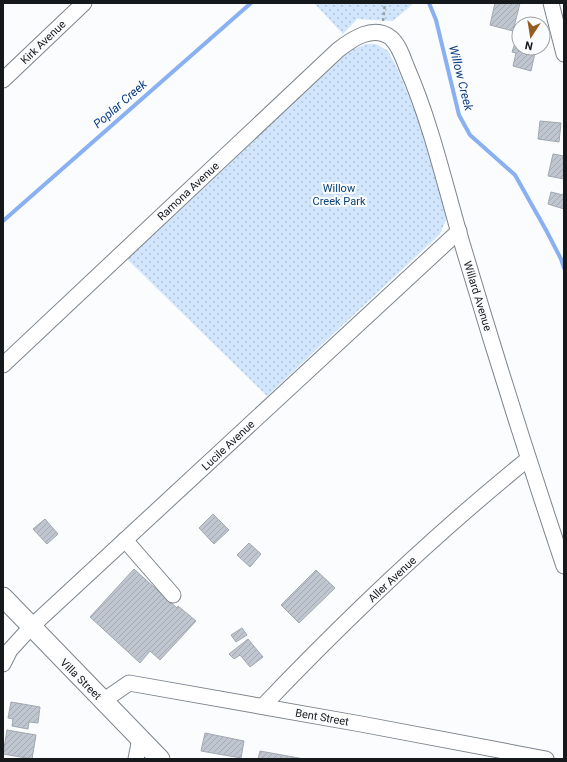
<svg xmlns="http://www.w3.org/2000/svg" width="567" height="762" font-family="Roboto,sans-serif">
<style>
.park{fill:url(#park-dots)}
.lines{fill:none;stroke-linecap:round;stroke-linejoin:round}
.stream{stroke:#89b0f0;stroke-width:4}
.building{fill:url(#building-hatch);stroke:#a0a8b0}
.minor-casing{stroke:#7d848c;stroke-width:17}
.major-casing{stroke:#7d848c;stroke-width:21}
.path{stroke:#9b9e9f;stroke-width:2.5;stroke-dasharray:3 3;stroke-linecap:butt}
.minor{stroke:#fff;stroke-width:15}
.major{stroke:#fff;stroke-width:19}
.labels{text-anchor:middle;stroke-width:4;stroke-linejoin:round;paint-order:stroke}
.street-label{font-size:11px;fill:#16191c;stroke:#fafcfd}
.park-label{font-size:11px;fill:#0a4176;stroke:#fafcfd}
.water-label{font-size:12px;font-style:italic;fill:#0d3b83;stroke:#fafcfd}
</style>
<defs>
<pattern id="park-dots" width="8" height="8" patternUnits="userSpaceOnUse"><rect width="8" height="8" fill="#d1e5fc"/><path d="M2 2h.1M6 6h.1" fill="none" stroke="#b3c4d7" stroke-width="1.8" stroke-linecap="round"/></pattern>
<pattern id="building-hatch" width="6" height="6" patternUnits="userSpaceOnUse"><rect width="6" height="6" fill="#bfc6cf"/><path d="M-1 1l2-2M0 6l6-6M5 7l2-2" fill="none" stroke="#a3aab1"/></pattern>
</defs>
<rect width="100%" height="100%" fill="#fafcfd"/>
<g class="park">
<polygon points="314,3 414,3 393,21 357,19 343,34"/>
<polygon points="367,44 376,44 388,51 396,66 419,120 448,209 446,220 440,234 267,396 127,259 347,51"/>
</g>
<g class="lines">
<g class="stream">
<polyline points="429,3 436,20 459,115 470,135 515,175 546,230 561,259 564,268"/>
<polyline points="3,221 251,3"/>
</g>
</g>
<g class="building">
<polygon points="495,3 520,3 513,31 490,25"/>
<polygon points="515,43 519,44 519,48 536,48 531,71 513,66 516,53 512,52"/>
<polygon points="540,121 561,123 559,142 538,139"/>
<polygon points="553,154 564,156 564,179 548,176"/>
<polygon points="564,189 564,209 548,204 551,192 563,195"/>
<polygon points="213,514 229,530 214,544 199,528"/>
<polygon points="45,519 58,534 47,544 33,529"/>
<polygon points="249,543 261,554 250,567 237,555"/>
<polygon points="134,569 177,608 178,606 196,621 160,660 150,651 140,663 90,617"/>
<polygon points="316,570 335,588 299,623 281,605"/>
<polygon points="242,628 247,635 236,642 231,635"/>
<polygon points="248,639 263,657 250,667 240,655 234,659 229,654"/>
<polygon points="11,702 40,707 38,723 29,722 28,729 12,726 13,719 8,718"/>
<polygon points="7,730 36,735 32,759 3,754"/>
<polygon points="205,733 244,741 241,758 201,751"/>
<polygon points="260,751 304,759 258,759"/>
</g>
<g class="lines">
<g class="minor-casing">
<g id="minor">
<polyline points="551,3 564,54"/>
<polyline points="3,80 84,3"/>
<path d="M3,365L338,50C352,39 374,24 391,38C399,45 403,58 407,68C430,121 443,177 459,233C492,345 527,456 564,566"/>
<polyline points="125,540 173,595"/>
<polyline points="3,664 10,650 31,627 459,231"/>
<polyline points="103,701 129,683 361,724 546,759"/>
<path d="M263,706C346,619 434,535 528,459"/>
<polyline points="136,759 140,738"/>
</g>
</g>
<g class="major-casing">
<polyline id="major" points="3,597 160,759"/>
</g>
<polyline class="path" points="383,21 385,3"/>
<use href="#minor" class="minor"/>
<use href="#major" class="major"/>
</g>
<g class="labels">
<g class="street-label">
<text transform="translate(43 42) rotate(-44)" y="4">Kirk Avenue</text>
<text transform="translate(188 191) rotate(-43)" y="4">Ramona Avenue</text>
<text transform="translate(478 296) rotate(73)" y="4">Willard Avenue</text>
<text transform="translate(228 445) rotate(-43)" y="4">Lucile Avenue</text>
<text transform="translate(392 579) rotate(-43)" y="4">Aller Avenue</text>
<text transform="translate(81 679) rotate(45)" y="4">Villa Street</text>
<text transform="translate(322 717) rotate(10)" y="4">Bent Street</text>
</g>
<g class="park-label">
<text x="339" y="192">Willow<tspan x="339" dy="13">Creek Park</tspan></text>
</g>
<g class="water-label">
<text transform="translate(461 78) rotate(76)" y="4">Willow Creek</text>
<text transform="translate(120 104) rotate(-41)" y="4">Poplar Creek</text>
</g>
</g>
<rect width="567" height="762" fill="none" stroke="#16191c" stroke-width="8"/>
<g transform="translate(531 36) rotate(192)"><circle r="19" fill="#fafcfd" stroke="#9fa1a3"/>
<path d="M0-3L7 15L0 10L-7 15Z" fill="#985b1f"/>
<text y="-6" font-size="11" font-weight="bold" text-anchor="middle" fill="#16191c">N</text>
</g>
</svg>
